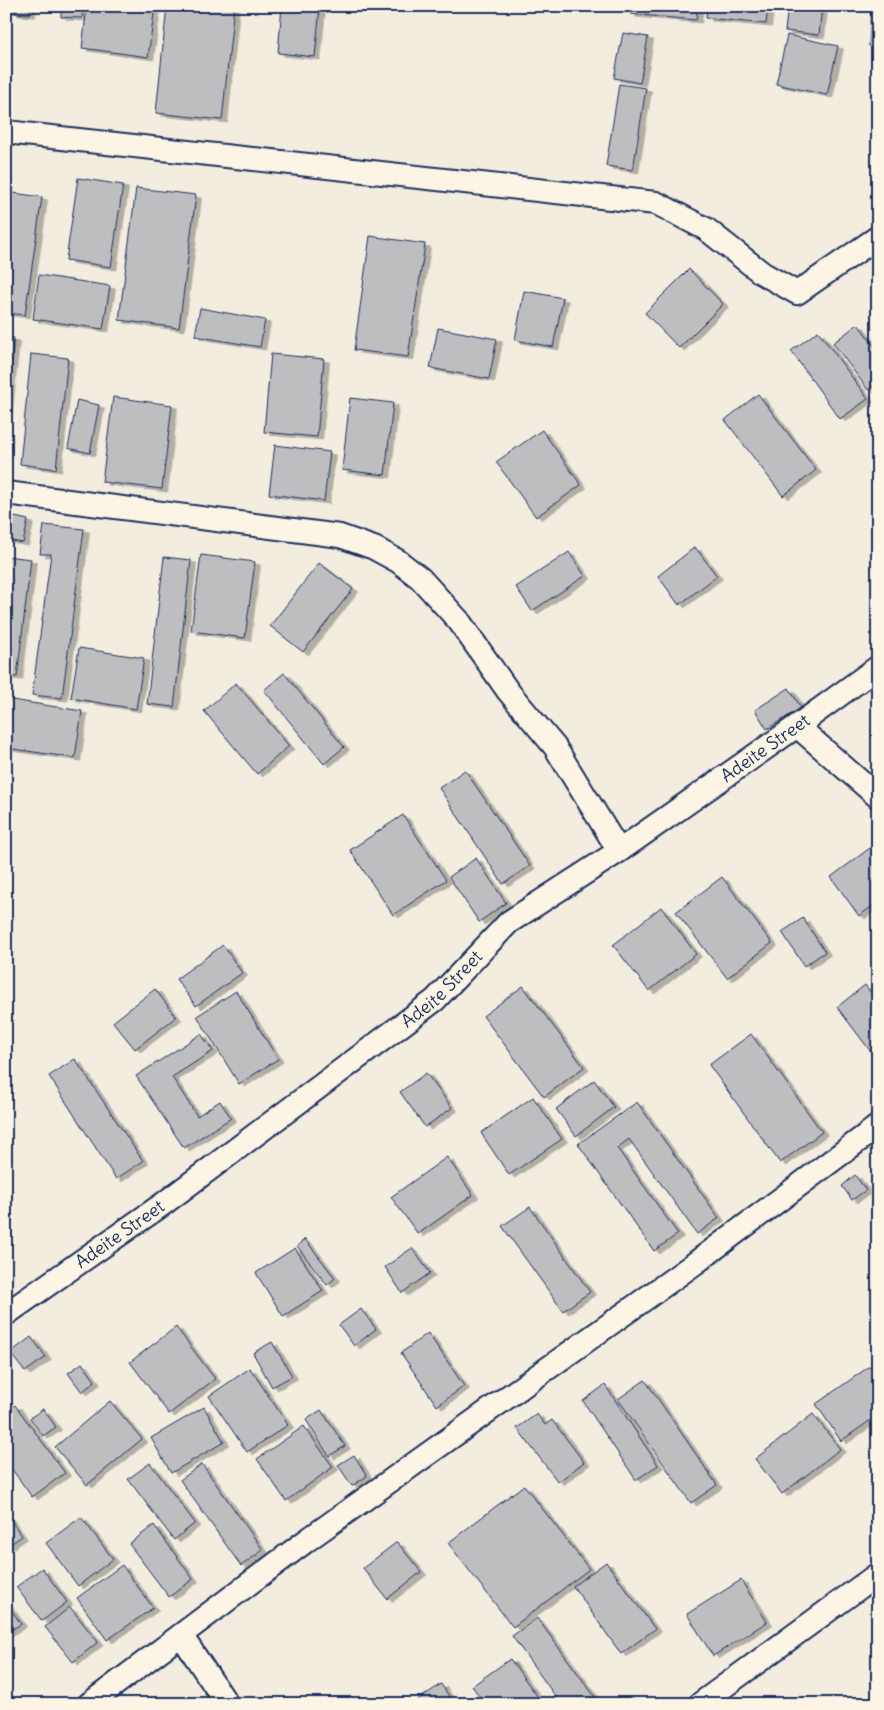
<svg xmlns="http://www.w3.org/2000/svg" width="884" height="1710" font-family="Delius,sans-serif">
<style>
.building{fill:#bebec0;stroke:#1b2f5e;filter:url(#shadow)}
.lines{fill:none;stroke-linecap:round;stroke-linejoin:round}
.minor-casing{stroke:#1b2f5e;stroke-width:26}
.minor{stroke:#fcf5e5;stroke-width:22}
.labels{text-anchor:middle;stroke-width:4;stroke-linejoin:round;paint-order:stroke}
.street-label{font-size:18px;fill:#1b2f5e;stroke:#fcf5e5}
</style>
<defs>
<filter id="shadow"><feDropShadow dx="5.5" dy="3" stdDeviation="0" flood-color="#0004"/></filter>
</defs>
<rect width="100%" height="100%" fill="#f3ede0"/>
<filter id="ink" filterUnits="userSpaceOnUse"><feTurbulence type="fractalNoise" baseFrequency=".02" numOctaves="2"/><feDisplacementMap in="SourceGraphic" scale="10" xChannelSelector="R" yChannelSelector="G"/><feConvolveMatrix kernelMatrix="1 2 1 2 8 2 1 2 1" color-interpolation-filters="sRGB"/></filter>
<g filter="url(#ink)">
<g class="building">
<polygon points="13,6 83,6 82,18 61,17 61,9 30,7 30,14 12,13"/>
<polygon points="87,6 155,6 148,57 82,48"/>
<polygon points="167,6 234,6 222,120 156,113"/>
<polygon points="282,6 320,6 315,57 278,53"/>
<polygon points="631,6 698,6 696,20 630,14"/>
<polygon points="707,6 768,6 766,24 706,18"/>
<polygon points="788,6 822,6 819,35 785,31"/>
<polygon points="871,6 878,6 878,47 869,46"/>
<polygon points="623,33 648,37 640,83 614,78"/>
<polygon points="787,35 838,46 827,95 776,84"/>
<polygon points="619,84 646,88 633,170 606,166"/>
<polygon points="78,178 123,185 111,267 66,260"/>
<polygon points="136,188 196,195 179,328 119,320"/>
<polygon points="6,192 42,197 25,315 6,313"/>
<polygon points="370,236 425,244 408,357 354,350"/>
<polygon points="689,269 723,304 679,348 645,313"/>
<polygon points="39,275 110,286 103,329 33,319"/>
<polygon points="524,291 563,298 553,347 515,340"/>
<polygon points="200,308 265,320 260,347 195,336"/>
<polygon points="858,324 878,351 878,382 868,390 833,343"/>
<polygon points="438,328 497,339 489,379 430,368"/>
<polygon points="818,331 868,399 840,419 791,351"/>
<polygon points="6,337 14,338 6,417"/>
<polygon points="31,354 68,358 56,469 20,464"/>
<polygon points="271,354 324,359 317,437 264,432"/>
<polygon points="758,394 816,470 783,496 725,420"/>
<polygon points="113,397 172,405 162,489 102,482"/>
<polygon points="350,398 393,403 385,475 342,470"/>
<polygon points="77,400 99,405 90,453 68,448"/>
<polygon points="542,430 581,485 536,517 496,462"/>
<polygon points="275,445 330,452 324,501 269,494"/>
<polygon points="6,515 28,520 23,543 6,540"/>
<polygon points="44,525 84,529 62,698 32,695 51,554 40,554"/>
<polygon points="695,547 717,576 679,605 658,576"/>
<polygon points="569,552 585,576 532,611 516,587"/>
<polygon points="201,555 255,562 245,638 191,631"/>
<polygon points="6,556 31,559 17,677 6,676"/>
<polygon points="164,557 191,560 174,707 147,704"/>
<polygon points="319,563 353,589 303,652 270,626"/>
<polygon points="79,648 144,658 136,709 71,698"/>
<polygon points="284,673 344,747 324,764 264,690"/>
<polygon points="236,683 289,746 257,774 204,711"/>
<polygon points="789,688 801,708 767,729 755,710"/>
<polygon points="6,699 82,711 75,758 6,748"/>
<polygon points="465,770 530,866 503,884 439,788"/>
<polygon points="403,815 446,880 393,915 350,850"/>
<polygon points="878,842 878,902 859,916 831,877"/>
<polygon points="476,858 506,903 479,922 449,877"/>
<polygon points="722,877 772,943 727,978 676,912"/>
<polygon points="661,907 696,954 649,991 613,945"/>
<polygon points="803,918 825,952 804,966 782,932"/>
<polygon points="223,945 242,973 196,1006 176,979"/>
<polygon points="865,985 878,1002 878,1061 837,1007"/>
<polygon points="523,986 584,1067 544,1097 483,1016"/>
<polygon points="155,989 176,1017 135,1049 113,1022"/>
<polygon points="236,991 278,1059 239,1084 197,1016"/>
<polygon points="201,1034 213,1051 172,1077 197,1116 220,1101 231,1118 184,1148 136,1076"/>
<polygon points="751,1034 822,1132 780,1163 709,1065"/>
<polygon points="75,1059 143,1161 116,1179 49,1076"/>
<polygon points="426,1073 452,1108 425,1127 400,1092"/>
<polygon points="594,1080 614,1107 576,1136 556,1109"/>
<polygon points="533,1097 562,1139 509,1175 481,1133"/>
<polygon points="637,1102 719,1218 697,1234 629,1139 617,1148 678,1234 654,1251 578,1144"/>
<polygon points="447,1157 473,1195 418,1234 391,1197"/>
<polygon points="855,1175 866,1190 852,1200 842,1186"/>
<polygon points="530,1207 590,1292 563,1311 502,1226"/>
<polygon points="305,1239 335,1278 327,1285 297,1246"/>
<polygon points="295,1248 323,1291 283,1316 256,1273"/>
<polygon points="412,1248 430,1273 402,1293 385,1267"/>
<polygon points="361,1309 376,1329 354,1346 339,1325"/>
<polygon points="176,1327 215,1379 169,1414 130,1362"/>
<polygon points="428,1333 464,1386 437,1406 401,1353"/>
<polygon points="31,1337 46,1357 25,1372 10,1353"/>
<polygon points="272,1342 292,1376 272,1387 253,1353"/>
<polygon points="82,1363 95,1381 82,1392 68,1373"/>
<polygon points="870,1366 878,1377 878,1415 841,1441 816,1404"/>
<polygon points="250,1368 288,1425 247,1452 209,1396"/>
<polygon points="645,1380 717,1485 691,1503 618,1399"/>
<polygon points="605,1385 658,1465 636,1480 583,1401"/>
<polygon points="110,1401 142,1439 87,1485 55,1447"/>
<polygon points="15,1405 65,1473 32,1497 6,1461 6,1411"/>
<polygon points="204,1407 224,1442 171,1473 151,1438"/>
<polygon points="43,1409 56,1427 43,1436 30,1418"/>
<polygon points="321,1410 345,1446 329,1456 306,1420"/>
<polygon points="537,1414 545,1425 552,1420 584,1462 558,1482 517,1428"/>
<polygon points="813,1414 840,1449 782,1494 755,1459"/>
<polygon points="304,1426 333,1467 286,1501 257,1459"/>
<polygon points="354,1455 367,1476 352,1486 338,1465"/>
<polygon points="150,1463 195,1523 174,1540 128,1479"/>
<polygon points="202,1464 263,1550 241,1566 180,1480"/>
<polygon points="524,1485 589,1569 513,1627 448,1543"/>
<polygon points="6,1514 22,1536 6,1547"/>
<polygon points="81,1517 113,1559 78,1586 46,1543"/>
<polygon points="154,1525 193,1579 169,1597 129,1544"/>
<polygon points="397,1542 421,1572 387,1599 363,1568"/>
<polygon points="606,1562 655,1629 621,1654 573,1586"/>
<polygon points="122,1565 153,1608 107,1640 77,1598"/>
<polygon points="42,1568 67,1602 42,1621 16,1587"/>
<polygon points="741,1580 767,1622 713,1656 687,1614"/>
<polygon points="6,1602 21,1624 6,1633"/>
<polygon points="70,1607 98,1642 73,1662 45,1627"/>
<polygon points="537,1618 598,1701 594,1704 561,1704 512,1636"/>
<polygon points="510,1659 543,1704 485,1704 472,1686"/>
<polygon points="441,1684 454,1704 412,1704"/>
</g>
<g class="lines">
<g class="minor-casing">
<g id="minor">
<polyline points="6,132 656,203 706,229 762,273 797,293 878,237"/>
<polyline points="6,493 340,536 374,548 398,561 420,578 459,621 508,691 555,747 619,851"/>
<polyline points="797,726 878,797"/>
<path id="s1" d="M6,1314L163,1204L435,1000L509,922L619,851L797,726L878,667"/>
<polyline points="181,1635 227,1704"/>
<polyline points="89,1704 306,1541 694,1264 878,1126"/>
<polyline points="700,1704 878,1574"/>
</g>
</g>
<use href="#minor" class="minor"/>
</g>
</g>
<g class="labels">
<g class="street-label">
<text dy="6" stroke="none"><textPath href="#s1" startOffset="949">Adeite Street</textPath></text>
<text dy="6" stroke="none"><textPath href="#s1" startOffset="544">Adeite Street</textPath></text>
<text dy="6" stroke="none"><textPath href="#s1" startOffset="139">Adeite Street</textPath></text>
</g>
</g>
<rect width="884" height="1710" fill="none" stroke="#fcf5e5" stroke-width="25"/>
<rect x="12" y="12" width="859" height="1685" fill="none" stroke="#1b2f5e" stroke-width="2" filter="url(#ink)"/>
</svg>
